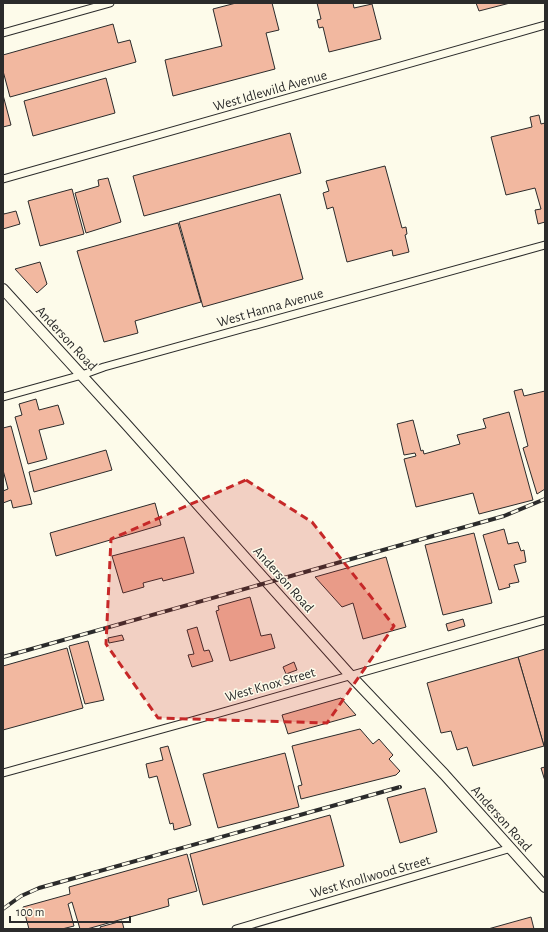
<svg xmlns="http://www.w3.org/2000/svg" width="548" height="932" font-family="'Alegreya Sans',sans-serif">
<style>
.building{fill:#f2b8a0;stroke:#2b2b2b}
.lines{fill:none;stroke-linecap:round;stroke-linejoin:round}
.street-casing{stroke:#2b2b2b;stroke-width:9}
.secondary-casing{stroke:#2b2b2b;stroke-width:12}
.street{stroke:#fdfbea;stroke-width:7}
.secondary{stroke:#fdfbea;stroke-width:10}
.rail-casing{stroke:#2b2b2b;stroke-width:4}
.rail{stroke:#fdfbea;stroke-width:2.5;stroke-dasharray:8;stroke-linecap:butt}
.marked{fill:#c62828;fill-opacity:0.2;stroke:#c62828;stroke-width:3;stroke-dasharray:8 5;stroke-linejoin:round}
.labels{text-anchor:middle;stroke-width:3;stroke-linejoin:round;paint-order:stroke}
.street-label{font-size:14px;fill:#2b2b2b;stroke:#fdfbea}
</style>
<rect width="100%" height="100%" fill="#fdfbea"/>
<g class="building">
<polygon points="236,3 272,3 279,30 266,33 275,69 173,96 165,60 222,46 213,9"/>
<polygon points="317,3 353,3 354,8 372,4 381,39 329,52 323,27 319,28 317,20 321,19"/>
<polygon points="476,3 510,3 479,11"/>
<polygon points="113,24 118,43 130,40 136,62 10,97 3,71 3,55"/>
<polygon points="106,78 115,113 33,136 24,101"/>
<polygon points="3,95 11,125 3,127"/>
<polygon points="539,115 541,124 545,123 545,222 538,224 535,210 541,209 535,188 506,195 491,137 532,127 530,117"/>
<polygon points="290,133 301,173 144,216 133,176"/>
<polygon points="385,166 402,228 406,227 407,234 405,235 409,252 393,256 392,250 347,262 333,207 327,209 323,193 329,191 326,181"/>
<polygon points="108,178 121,222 86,233 75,193 99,186 98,180"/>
<polygon points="72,189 84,234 40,246 28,201"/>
<polygon points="280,194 303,279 203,307 179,222"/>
<polygon points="3,211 4,214 16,211 20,224 3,229"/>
<polygon points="178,223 201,302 135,321 138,333 104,342 77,251"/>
<polygon points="40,262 47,284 37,293 15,269"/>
<polygon points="522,389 524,396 545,391 545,489 537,494 523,448 528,446 514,391"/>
<polygon points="36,399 39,410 58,405 64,424 39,430 47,459 28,464 15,417 22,415 19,404"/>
<polygon points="509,412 533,500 479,514 473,493 416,507 404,459 416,456 415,453 404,455 397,424 413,420 421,451 423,450 424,454 460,444 457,435 486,428 483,419"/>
<polygon points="11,426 32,504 13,508 11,500 3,503 3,491 8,489 3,470 3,428"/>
<polygon points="106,450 112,470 34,492 29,472"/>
<polygon points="155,503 161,525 56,556 50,533"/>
<polygon points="504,529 508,544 518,542 521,551 524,550 526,562 514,565 519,582 509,584 510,587 499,590 483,535"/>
<polygon points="474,533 492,603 443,615 425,545"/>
<polygon points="184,537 194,573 163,581 162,578 143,583 144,587 123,593 112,556"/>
<polygon points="386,557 406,627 363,639 353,603 342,607 315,577"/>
<polygon points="250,597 261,636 271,634 275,648 230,661 216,611 219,610 218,606"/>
<polygon points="463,619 465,626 448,631 446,624"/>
<polygon points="197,627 204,651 209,650 213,661 192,667 188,655 194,654 187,630"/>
<polygon points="122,635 124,640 109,643 108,638"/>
<polygon points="88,641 104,700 85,704 69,646"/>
<polygon points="67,648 83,708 3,730 3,666"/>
<polygon points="545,649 545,745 544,746 518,657"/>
<polygon points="518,657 544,746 473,766 467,747 457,750 451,731 441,733 427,683"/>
<polygon points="294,662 297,670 286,674 283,667"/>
<polygon points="341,698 356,715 288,734 282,715"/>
<polygon points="360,729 373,744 379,739 393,755 389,759 400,771 396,775 301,799 298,786 302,785 292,746"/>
<polygon points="168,746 191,825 174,830 173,823 170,824 157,776 149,778 146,764 163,760 160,748"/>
<polygon points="285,753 299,807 218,828 203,774"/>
<polygon points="545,767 545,781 541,768"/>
<polygon points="425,788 437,832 400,843 387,798"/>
<polygon points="330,815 344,866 203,905 190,854"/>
<polygon points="187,854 197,891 168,899 169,906 87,929 80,929 72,902 68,904 74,926 62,929 29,929 23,907 70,894 69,887"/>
<polygon points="531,917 534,929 488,929"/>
<polygon points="122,921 124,929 101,929 100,927"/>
</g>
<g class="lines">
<g class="street-casing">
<g id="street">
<polyline points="3,33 110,3"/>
<polyline points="3,179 545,25"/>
<polyline points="3,397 82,375 104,367 545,245"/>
<polyline points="3,773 195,720 545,620"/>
<polyline points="236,929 511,848"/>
</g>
</g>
<g class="secondary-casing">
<polyline id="secondary" points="3,289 126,424 350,675 444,774 545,887"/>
</g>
<use href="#street" class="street"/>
<use href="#secondary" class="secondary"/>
<g class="rail-casing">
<g id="rail">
<polyline points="3,657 504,516 545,499"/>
<polyline points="3,909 21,896 39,888 400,787"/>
</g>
</g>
<use href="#rail" class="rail"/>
</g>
<path class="marked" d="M246,480L312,522L394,626L327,723L158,718L106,644L111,539Z"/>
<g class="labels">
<g class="street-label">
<text transform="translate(270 90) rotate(-16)" y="5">West Idlewild Avenue</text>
<text transform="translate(270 307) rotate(-16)" y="5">West Hanna Avenue</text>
<text transform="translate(67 338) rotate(47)" y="5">Anderson Road</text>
<text transform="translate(284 579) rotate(48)" y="5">Anderson Road</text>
<text transform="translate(270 684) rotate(-16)" y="5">West Knox Street</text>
<text transform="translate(502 818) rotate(48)" y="5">Anderson Road</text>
<text transform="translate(370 876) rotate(-16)" y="5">West Knollwood Street</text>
</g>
</g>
<rect width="548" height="932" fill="none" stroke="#2b2b2b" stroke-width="8"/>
<path d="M10 916v6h120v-6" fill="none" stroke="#2b2b2b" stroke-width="2"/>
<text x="16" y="916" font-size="12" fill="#2b2b2b" stroke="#fdfbea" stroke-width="3" paint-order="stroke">100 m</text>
</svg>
